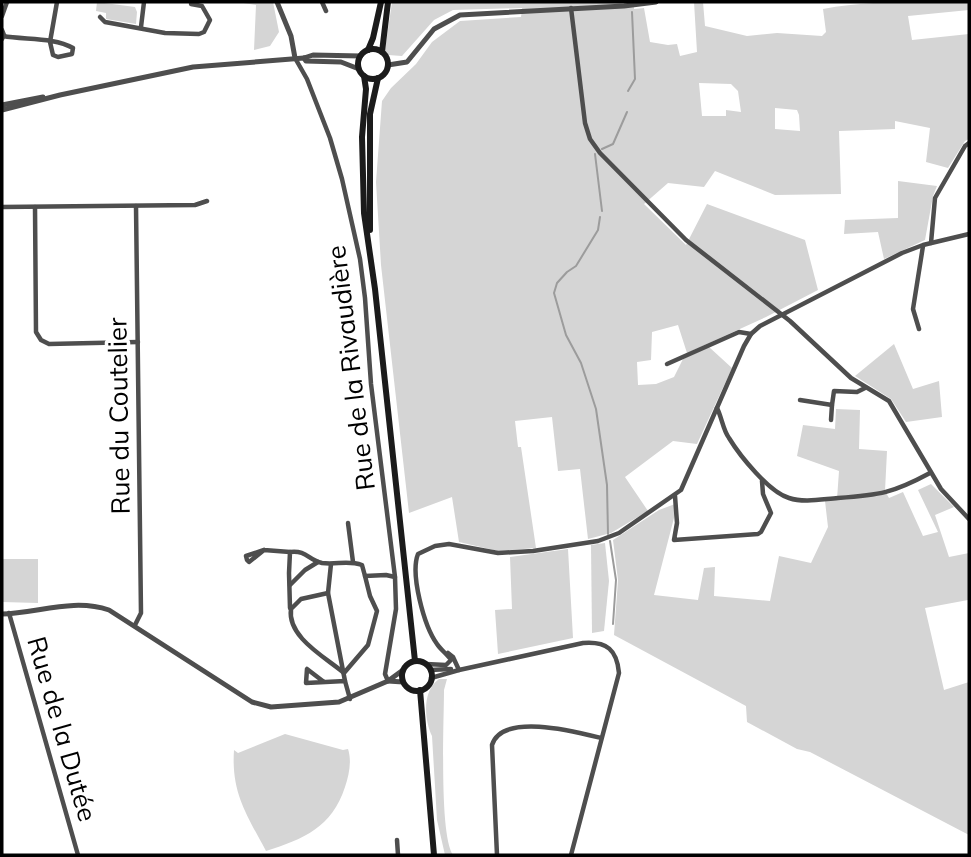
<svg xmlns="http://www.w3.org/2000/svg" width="971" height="857" font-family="Mulish,sans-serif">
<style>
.green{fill:#d5d5d5;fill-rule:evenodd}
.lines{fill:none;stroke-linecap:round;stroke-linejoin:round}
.stream{stroke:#9c9c9c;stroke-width:2}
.minor{stroke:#4e4e4e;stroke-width:4.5}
.tertiary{stroke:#4e4e4e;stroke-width:5}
.secondary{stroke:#1b1b1b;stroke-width:6}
.labels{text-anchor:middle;stroke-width:7;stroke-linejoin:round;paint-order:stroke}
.street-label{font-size:26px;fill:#000;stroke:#fff}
</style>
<rect width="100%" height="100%" fill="#fff"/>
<g class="green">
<polygon points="97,2 135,7 137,12 136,24 106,19 106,13 96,11"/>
<polygon points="237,2 273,2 279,32 270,46 254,50 256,5"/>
<path d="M392,2H634V9L644,8L650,42L668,45L677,44L680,56L697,52L694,2H703L705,26L747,36L777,33L822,36L826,32L823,9C871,0 921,2 969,2V10L908,16L912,40L969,34V139L965,141L948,168L926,162L930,128L895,121V129L839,131L841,194L775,195L715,171L704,187L668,183L644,204L686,245L707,204L805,240L818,290L766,317L687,353L678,325L652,332L651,360L637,362L638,385L656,384L674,377L683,359L709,347L732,368L697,444L673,441L625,477L648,511L611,533L588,539L580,469L558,471L552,417L515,421L518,447H521L536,548L498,551L459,542L452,497L409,513L381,265L376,182L382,101L391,88L416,64L432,42L460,21L521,17L522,8L453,10L434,20L402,56L388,55L385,50ZM699,83L731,84L738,91L741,112L726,110V116H702ZM775,108L797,110L799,115L800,131L775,129Z"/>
<polygon points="898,181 937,186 933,196 925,240 884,259 878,232 844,234 845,220 898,218"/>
<polygon points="894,344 913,389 939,381 942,417 906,422 891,399 855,376"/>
<polygon points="836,409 860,410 859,449 887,451 885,491 889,498 903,492 923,536 938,532 918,490 931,484 954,507 935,515 949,557 969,553 969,606 968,600 925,608 944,690 969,682 969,835 810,752 797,749 747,722 746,706 614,635 618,580 613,540 659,510 675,504 675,514 654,595 698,600 704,568 715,567 714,596 770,601 779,556 811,563 828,527 825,501 837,499 839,471 797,456 803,425 835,429"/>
<polygon points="605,543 609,581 604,631 592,633 591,545"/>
<polygon points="568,549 573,638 498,654 495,610 512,609 510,557"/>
<polygon points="2,559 38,559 38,603 2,602"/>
<path d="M439,679H447L444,690C444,721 439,835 453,855H445L437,820L432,736C424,719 422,691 439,679Z"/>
<path d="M285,734L343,750L348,749C352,761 349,775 345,787C332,827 304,839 266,851C247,815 231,793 234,750L238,753Z"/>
</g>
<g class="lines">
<g class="stream">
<polyline points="628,91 635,79 632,12"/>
<polyline points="602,149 613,144 627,112"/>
<polyline points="595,154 602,211"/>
<polyline points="600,217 598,230 576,266 567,272 557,283 554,293 566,335 581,363 596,409 607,485 608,534"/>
<polyline points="610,541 616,580 613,624"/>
</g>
<g class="minor">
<polyline points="322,2 326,11"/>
<polyline points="571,8 585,123 590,139 600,153 686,240 790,321 851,378 889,401 941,489 969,519"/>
<polyline points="2,16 7,2"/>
<polyline points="100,17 105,22 165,33 199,34 204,32 210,20 202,6 191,4"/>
<polyline points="141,27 144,2"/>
<polyline points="2,30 4,35 2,39"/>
<path d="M3,36C25,40 54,37 73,48L72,54L58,57L53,55L50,42L57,2"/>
<polyline points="295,58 307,79 330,138 342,179 360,259 365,298 371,384 395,577 396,609 385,674 388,681"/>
<polyline points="2,207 195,205 207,201"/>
<polyline points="35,207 36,332 41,340 49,344 138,342"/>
<polyline points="931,243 935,198 965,146 969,143"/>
<polyline points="919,329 913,309 923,246"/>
<polyline points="667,364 739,332 751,334"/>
<polyline points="800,400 832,405 834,391 857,392 865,388"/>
<path d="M717,408C722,418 723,430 729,438C740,456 769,492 789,498C804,503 823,499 838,498C880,495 893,493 930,473"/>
<polyline points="831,420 832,405"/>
<polyline points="675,496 677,523 674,540 758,534 761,532 771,513 763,494 762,481"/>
<polyline points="348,523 353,562"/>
<polyline points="264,550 249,562 247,560 246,556 264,550 290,552"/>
<polyline points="331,564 328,593 345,681"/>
<polyline points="290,585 305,570 318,562"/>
<path d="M328,593L301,599L291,609C287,637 325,657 344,673L368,645L377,611L370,596L365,576"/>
<path d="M290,608L289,573L290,552C307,550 308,560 322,563C336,565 348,560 362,565L365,576L386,575L395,577"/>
<polyline points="9,613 78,855"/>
<polyline points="135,625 141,613 136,206"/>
<polyline points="448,653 453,657 459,670"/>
<path d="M426,664L446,665L451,660C447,654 441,650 437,644C424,626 410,574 418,554L435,546L449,544L498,553L533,551L598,541L619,533L681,490L744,346L751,334L760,326L902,253L923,245L969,234"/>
<polyline points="430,670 451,669"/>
<path d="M431,678L459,670L583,643C607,641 617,650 619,673L571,855"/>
<polyline points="324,682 307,669 306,683 345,681 350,699"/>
<polyline points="397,840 398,855"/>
<path d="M497,855L492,745C502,712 577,732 601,738"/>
</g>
<g class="tertiary">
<polyline points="277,2 291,36 295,58"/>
<polyline points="304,58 306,61 341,62 359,69"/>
<polyline points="388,65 407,62 434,29 460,15 624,6 656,2"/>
<polyline points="2,105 43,97"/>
<polyline points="2,110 60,95 193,67 304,58 313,55 361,56"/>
<path d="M2,614C38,613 73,598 109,610L252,702L271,707L339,702L388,681L403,670"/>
<polyline points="388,681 403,682"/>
</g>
<g class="secondary">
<circle cx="373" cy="64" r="15"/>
<polyline points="368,50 373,38 381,2"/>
<polyline points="382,52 388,2"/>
<polyline points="364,76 366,89 362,137 364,213 375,289 415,661"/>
<polyline points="370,230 370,114 378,78"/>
<circle cx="417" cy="676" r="15"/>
<polyline points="420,690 434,855"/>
</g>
</g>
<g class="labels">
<g class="street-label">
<text transform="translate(351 368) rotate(-97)" y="9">Rue de la Rivaudière</text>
<text transform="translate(119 416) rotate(-91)" y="9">Rue du Coutelier</text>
<text transform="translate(62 729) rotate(74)" y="9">Rue de la Dutée</text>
</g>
</g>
<rect width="971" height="857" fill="none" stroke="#000000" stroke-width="7"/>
</svg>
